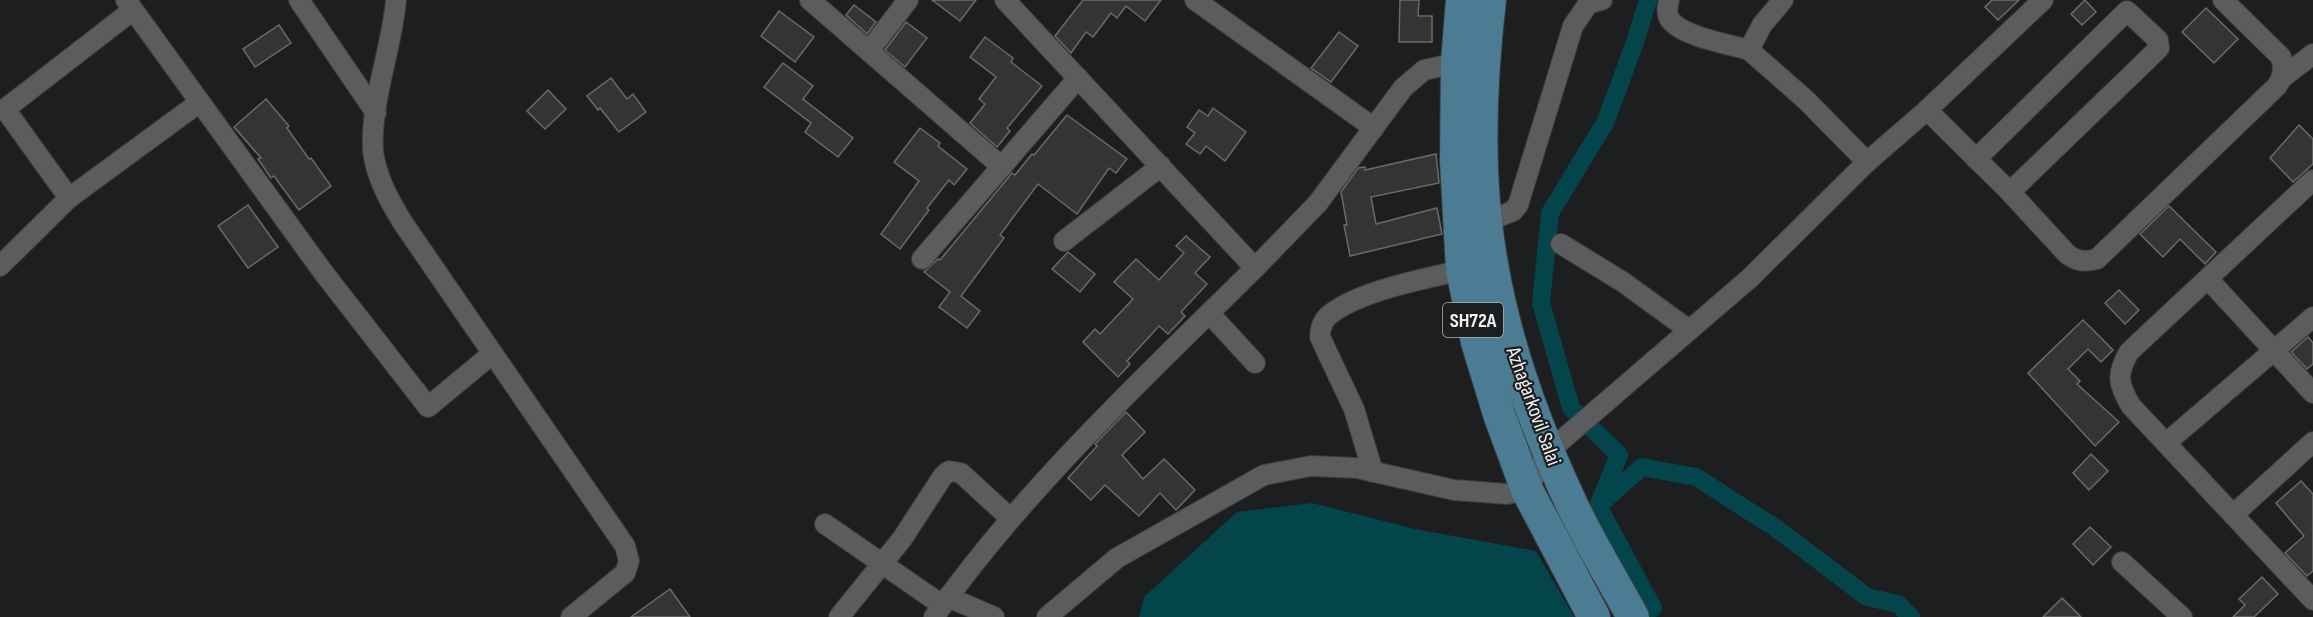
<svg xmlns="http://www.w3.org/2000/svg" width="2313" height="617" font-family="'Sofia Sans Condensed',sans-serif">
<style>
.water{fill:#04454c}
.lines{fill:none;stroke-linecap:round;stroke-linejoin:round}
.canal{stroke:#04454c;stroke-width:18}
.building{fill:#343437;stroke:#6a6a6e;stroke-width:1.5}
.street-casing{stroke:#3a3b3d;stroke-width:22}
.primary-casing{stroke:#3a3b3d;stroke-width:34}
.street{stroke:#5a5c5e;stroke-width:20}
.primary{stroke:#4c7b94;stroke-width:32}
.labels{text-anchor:middle;stroke-width:4.5;stroke-linejoin:round;paint-order:stroke}
.shield{fill:#1c1e20;stroke:#b0b2b3;stroke-width:1.5}
.shield-label{font-size:20px;font-weight:bold;fill:#eff1f2}
.street-label{font-size:21px;fill:#eff1f2;stroke:#1c1e20}
</style>
<rect width="100%" height="100%" fill="#1c1e20"/>
<polygon class="water" points="1312,503 1415,529 1536,551 1574,617 1139,617 1144,597 1237,512"/>
<g class="lines">
<g class="canal">
<polyline points="1598,506 1619,455 1571,408 1541,303 1550,213 1606,121 1635,42 1648,0"/>
<polyline points="1637,617 1653,608 1598,506 1642,467 1696,477 1777,529 1867,597 1898,604 1911,617"/>
</g>
</g>
<g class="building">
<polygon points="932,0 976,0 960,21"/>
<polygon points="1083,0 1161,0 1145,21 1126,6 1117,18 1111,13 1093,37 1086,32 1071,53 1055,36"/>
<polygon points="1400,0 1419,0 1418,16 1432,16 1432,42 1399,42"/>
<polygon points="1992,0 2019,0 1998,20 1985,7"/>
<polygon points="2085,0 2096,12 2082,25 2071,14"/>
<polygon points="854,5 876,22 867,34 846,15"/>
<polygon points="2206,8 2238,39 2214,63 2182,32"/>
<polygon points="779,11 814,37 795,62 761,36"/>
<polygon points="906,22 927,38 905,67 885,50"/>
<polygon points="279,25 291,43 255,67 243,49"/>
<polygon points="1339,32 1358,46 1331,82 1311,68"/>
<polygon points="985,37 1013,58 1011,62 1042,86 1007,128 1010,131 997,147 970,123 985,104 979,99 996,77 970,57"/>
<polygon points="783,63 813,86 803,99 853,138 838,157 805,132 811,123 764,87"/>
<polygon points="611,78 627,99 633,94 646,112 619,132 600,108 598,110 587,96"/>
<polygon points="548,90 566,109 545,129 527,111"/>
<polygon points="266,99 289,126 287,128 309,159 311,158 331,186 299,210 274,176 271,178 258,159 261,158 234,127"/>
<polygon points="1213,108 1246,132 1225,161 1206,146 1200,154 1186,144 1195,133 1187,127 1199,110 1208,116"/>
<polygon points="1067,115 1127,159 1116,173 1109,168 1077,214 1038,184 1000,235 1004,238 961,296 980,311 967,328 939,307 950,292 924,272 938,259 940,260 1012,173 1015,175 1032,154 1034,155"/>
<polygon points="2299,125 2313,139 2313,164 2293,182 2270,158"/>
<polygon points="920,128 940,143 938,146 967,169 954,185 949,180 927,208 929,210 900,249 881,234 919,181 894,162"/>
<polygon points="1436,154 1439,183 1371,197 1376,224 1437,208 1442,234 1350,256 1344,225 1347,225 1341,192 1358,168 1365,167 1365,170"/>
<polygon points="248,205 278,247 248,268 218,226"/>
<polygon points="2169,206 2216,252 2205,264 2180,239 2163,257 2140,234"/>
<polygon points="1186,236 1210,257 1195,273 1207,284 1181,312 1185,316 1168,334 1159,326 1127,361 1130,364 1118,377 1083,342 1095,329 1100,334 1133,299 1114,282 1136,259 1159,280 1184,253 1176,246"/>
<polygon points="1068,252 1095,274 1080,292 1052,269"/>
<polygon points="2119,290 2139,310 2125,324 2105,303"/>
<polygon points="2083,320 2113,350 2101,362 2088,349 2068,369 2080,381 2077,384 2119,422 2095,446 2028,373"/>
<polygon points="2308,337 2313,343 2313,364 2307,369 2291,352"/>
<polygon points="1126,412 1145,432 1122,455 1143,479 1164,459 1195,490 1176,510 1160,493 1139,516 1105,485 1091,500 1068,478 1097,446 1095,444"/>
<polygon points="2091,454 2108,471 2089,490 2073,473"/>
<polygon points="2301,481 2313,494 2313,571 2307,576 2285,553 2304,536 2276,503"/>
<polygon points="2090,527 2111,547 2093,565 2073,544"/>
<polygon points="2262,577 2278,594 2254,617 2233,617 2245,605 2239,599"/>
<polygon points="670,589 690,617 631,617"/>
<polygon points="2062,598 2081,617 2043,617"/>
</g>
<g class="lines">
<g class="street-casing">
<g id="street">
<polyline points="126,0 323,272 428,407 492,354"/>
<polyline points="299,0 376,113"/>
<path d="M396,0C392,48 370,103 373,151C376,177 390,202 403,223L625,546L629,561L625,573L571,617"/>
<polyline points="810,0 1002,167"/>
<polyline points="1005,0 1255,268 1318,203 1403,88 1424,70 1465,61"/>
<polyline points="1195,0 1374,128"/>
<path d="M1669,0C1667,7 1666,17 1672,22C1686,37 1728,44 1749,50"/>
<polyline points="1783,0 1762,25 1749,50 1806,100 1867,162"/>
<polyline points="869,51 908,0"/>
<polyline points="2282,78 2313,54"/>
<path d="M1927,110L2010,192L2067,254C2078,262 2084,262 2097,259L2277,86C2284,76 2284,68 2281,57L2223,0"/>
<polyline points="1976,159 2127,11 2158,40 2159,48 2151,56 2010,192"/>
<path d="M2313,180L2129,352C2116,375 2118,384 2131,406L2313,600"/>
<polyline points="69,198 5,109 133,10"/>
<polyline points="1486,222 1513,211 1518,205 1573,26 1588,4 1602,0"/>
<polyline points="1064,241 1161,166"/>
<polyline points="1561,244 1623,282 1689,330"/>
<polyline points="922,259 1078,78"/>
<polyline points="0,266 69,198 200,102"/>
<polyline points="2208,279 2313,393"/>
<polyline points="1209,313 1255,363"/>
<polyline points="2166,443 2313,317"/>
<path d="M1373,472L1354,409L1320,337C1320,329 1322,322 1328,316C1357,291 1424,279 1462,270"/>
<polyline points="2233,515 2313,442"/>
<polyline points="825,524 942,605"/>
<polyline points="2122,562 2182,617"/>
<polyline points="948,597 994,617"/>
<polyline points="839,617 902,539 943,476 949,471 961,473 1010,518"/>
<path d="M934,617C1026,487 1143,379 1255,268"/>
<polyline points="1047,617 1117,558 1264,475 1311,466 1357,468 1454,490 1507,494 1527,490 1549,451 1750,278 1867,162 1927,110 2043,0"/>
</g>
</g>
<g class="primary-casing">
<g id="primary">
<polyline points="1462,0 1457,62 1456,161 1462,270 1477,342 1500,417 1527,490 1594,617"/>
<path d="M1490,0C1480,86 1476,177 1492,264C1506,347 1536,428 1572,505C1590,543 1613,580 1633,617"/>
</g>
</g>
<use href="#street" class="street"/>
<use href="#primary" class="primary"/>
</g>
<g class="labels">
<rect class="shield" x="1443" y="303" width="60" height="34" rx="4.5"/>
<g class="shield-label">
<text x="1473" y="327">SH72A</text>
</g>
<g class="street-label">
<text transform="translate(1534 406) rotate(70)" y="7">Azhagarkovil Salai</text>
</g>
</g>
</svg>
